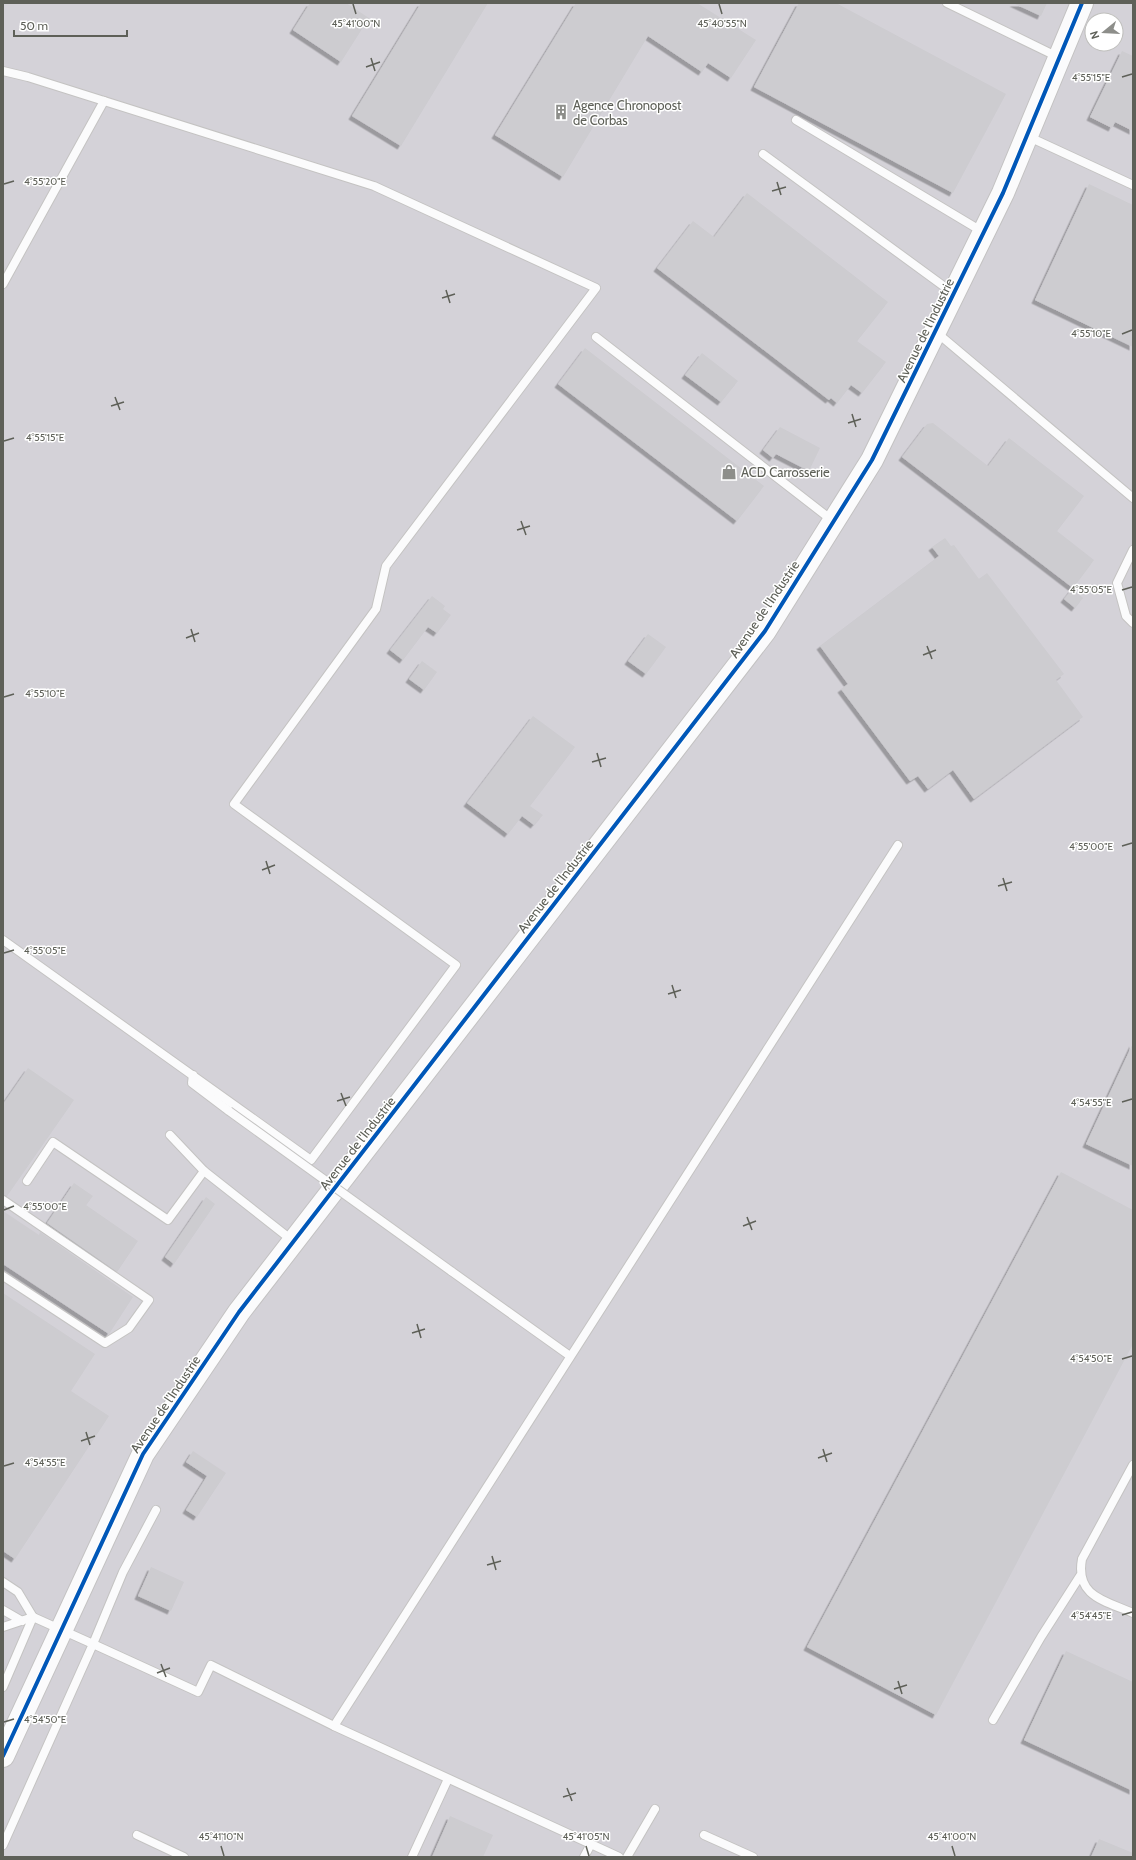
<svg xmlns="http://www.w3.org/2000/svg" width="1136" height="1860" font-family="Cabin,sans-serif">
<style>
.industrial{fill:#d4d2d8;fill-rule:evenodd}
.building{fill:#cdccd0;filter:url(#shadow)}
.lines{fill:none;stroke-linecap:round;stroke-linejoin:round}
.lane-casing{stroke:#c4c3c2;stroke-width:10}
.secondary-casing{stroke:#c3c2c2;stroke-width:24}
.lane{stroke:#fbfbfc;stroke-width:8}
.secondary{stroke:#fbfbfc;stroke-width:22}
.lane-bridge-casing{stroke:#c4c3c2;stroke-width:10;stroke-linecap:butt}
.lane-bridge{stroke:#fbfbfc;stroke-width:8}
.cycleway-casing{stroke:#fff;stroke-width:6}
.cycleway{stroke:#0057b8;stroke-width:4}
.ticks{fill:none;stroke:#5e6058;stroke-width:1.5}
.labels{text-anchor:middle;stroke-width:3;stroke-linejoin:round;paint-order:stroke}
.poi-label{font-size:13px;fill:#5e6058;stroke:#fff;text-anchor:start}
.street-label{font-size:13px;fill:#5e6058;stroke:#fff}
.ticks-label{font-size:10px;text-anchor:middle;fill:#5e6058;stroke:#fff;stroke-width:3;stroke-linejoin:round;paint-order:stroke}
</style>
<defs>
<filter id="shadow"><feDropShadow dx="-3.5" dy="3.5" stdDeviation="0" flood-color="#0004"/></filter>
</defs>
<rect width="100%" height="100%" fill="#e5e2e8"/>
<path class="industrial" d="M3,3H1133V1857H3ZM1092,20H1116V44H1092Z"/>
<g class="building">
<polygon points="310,3 346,3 369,18 341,62 293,30"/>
<polygon points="421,3 488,3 401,146 352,116"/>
<polygon points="576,3 697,3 756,40 731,78 708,63 702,72 648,36 563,177 495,135"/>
<polygon points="799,3 836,3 1006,94 953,193 754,87"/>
<polygon points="1013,3 1047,3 1041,16"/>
<polygon points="1122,51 1133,56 1133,131 1115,122 1112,128 1090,117"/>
<polygon points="1089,184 1133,205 1133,347 1035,300"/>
<polygon points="747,193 888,302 857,341 886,362 862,393 851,385 837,403 831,398 829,400 657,268 693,221 714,237"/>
<polygon points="585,348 764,486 737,521 558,384"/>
<polygon points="702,353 738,381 721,402 685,375"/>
<polygon points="933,423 988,466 1009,438 1084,496 1057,531 1094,560 1073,588 902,457 927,424"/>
<polygon points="780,427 820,448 809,471 776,454 773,458 763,450"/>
<polygon points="945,538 951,546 954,545 979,579 987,573 1064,674 1056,680 1083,717 974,799 953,770 928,789 918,776 910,781 841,689 848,684 820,646 939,556 932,547"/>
<polygon points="1072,589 1083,598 1075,608 1064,599"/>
<polygon points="432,596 445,606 443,609 451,615 437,633 428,627 403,660 390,650"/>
<polygon points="648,634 666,647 646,674 628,661"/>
<polygon points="422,661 437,672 424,690 409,679"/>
<polygon points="533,716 575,747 530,806 543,815 534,825 522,816 508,834 467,803"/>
<polygon points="1133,1043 1133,1166 1086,1144"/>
<polygon points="28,1068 74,1100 7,1196 3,1195 3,1104"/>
<polygon points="1061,1172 1133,1210 1133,1344 936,1715 807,1647"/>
<polygon points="74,1183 93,1196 86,1205 138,1241 117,1272 47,1223"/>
<polygon points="206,1197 215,1204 174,1264 165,1257"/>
<polygon points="3,1211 39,1235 40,1232 133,1297 109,1334 3,1264"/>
<polygon points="3,1293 95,1354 71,1391 109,1416 15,1559 3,1551"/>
<polygon points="193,1451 226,1473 197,1517 186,1510 207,1476 186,1462"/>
<polygon points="151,1567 184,1582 171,1611 138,1596"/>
<polygon points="1066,1651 1133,1682 1133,1791 1024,1740"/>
<polygon points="450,1816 493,1835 483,1857 432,1857"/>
<polygon points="1099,1839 1133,1853 1133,1857 1091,1857"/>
</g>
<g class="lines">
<g class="lane-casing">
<g id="lane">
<polyline points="947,3 1058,57"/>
<polyline points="3,71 28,77 374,186 596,288 386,566 376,609 234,804 456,965 311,1160 3,940"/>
<polyline points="796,120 983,232"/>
<polyline points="1027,136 1133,185"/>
<polyline points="763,154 953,293"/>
<polyline points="3,284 104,101"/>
<polyline points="936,332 1133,498"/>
<polyline points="596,337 833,521"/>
<polyline points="1133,550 1117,583 1126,616 1133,623"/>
<polyline points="193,1075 192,1083 229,1111"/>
<polyline points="170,1135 204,1171 293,1241"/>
<polyline points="27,1181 53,1142 168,1220 204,1171"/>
<polyline points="3,1200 149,1300 129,1328 105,1343 3,1276"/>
<polyline points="451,1271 570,1356"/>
<path d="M1133,1465L1082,1559C1075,1597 1106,1601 1133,1613"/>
<polyline points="156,1510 123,1572 93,1644 198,1692 211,1665 334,1726 619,1857"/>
<polyline points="3,1582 18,1592 33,1617 93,1644 3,1845"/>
<polyline points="3,1610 22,1621"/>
<polyline points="3,1627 33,1617"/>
<polyline points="3,1687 33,1617"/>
<polyline points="993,1720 1041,1637 1080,1576"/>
<polyline points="334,1726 898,845"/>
<polyline points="137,1835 184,1857"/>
<polyline points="704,1835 753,1857"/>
<polyline points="412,1857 448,1779"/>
<polyline points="584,1857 591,1844"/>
<polyline points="627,1857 655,1809"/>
</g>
</g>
<g class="secondary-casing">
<polyline id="secondary" points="3,1756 143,1454 239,1312 765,631 872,460 1003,193 1082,3"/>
</g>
<use href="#lane" class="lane"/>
<use href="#secondary" class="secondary"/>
<g class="lane-bridge-casing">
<polyline id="lane-bridge" points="229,1111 451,1271"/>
</g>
<use href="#lane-bridge" class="lane-bridge"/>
<g class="cycleway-casing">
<polyline id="cycleway" points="3,1756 143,1454 239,1312 765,631 872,460 1003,193 1082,3"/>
</g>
<use href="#cycleway" class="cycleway"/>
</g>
<path class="ticks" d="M353,4L356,14M719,4L722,14M371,58L375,71M366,67L380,62M1122,77L1132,74M777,182L781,195M4,184L14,181M772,191L786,187M446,290L450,303M442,298L455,294M1122,334L1132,330M115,397L120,410M111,406L124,402M852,414L856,427M848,423L861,419M4,441L14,438M521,521L526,535M517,530L530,526M1122,590L1132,587M191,629L195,642M186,638L199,633M927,646L932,659M923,655L936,650M4,697L14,694M597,753L601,767M592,762L606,758M1122,846L1132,843M266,861L270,874M262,870L275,865M1003,878L1007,891M998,886L1012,882M4,953L14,950M672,985L676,998M668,994L681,990M341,1093L346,1106M337,1101L350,1097M1122,1102L1132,1099M4,1210L14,1206M747,1217L752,1230M743,1226L756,1221M417,1324L421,1338M412,1333L425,1329M1122,1359L1132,1356M86,1432L90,1445M81,1441L95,1436M823,1449L827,1462M818,1458L832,1453M4,1466L14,1463M492,1556L496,1570M487,1565L501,1561M1122,1615L1132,1612M161,1664L166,1677M157,1673L170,1668M898,1681L902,1694M894,1689L907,1685M4,1722L14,1719M567,1788L572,1801M563,1797L576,1793M221,1846L224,1856M586,1846L589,1856M952,1846L955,1856"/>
<defs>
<g id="building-bare" transform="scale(1.2)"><path d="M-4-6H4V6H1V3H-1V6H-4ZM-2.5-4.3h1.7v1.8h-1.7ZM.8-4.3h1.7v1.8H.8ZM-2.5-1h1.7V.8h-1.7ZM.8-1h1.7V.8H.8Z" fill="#8d8e8a" stroke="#fff" stroke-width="2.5" paint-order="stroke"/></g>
<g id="shop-bare" transform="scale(1.2)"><path d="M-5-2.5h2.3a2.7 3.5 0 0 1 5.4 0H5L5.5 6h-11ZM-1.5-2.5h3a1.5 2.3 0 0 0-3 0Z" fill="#8d8e8a" stroke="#fff" stroke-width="2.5" paint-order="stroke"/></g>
</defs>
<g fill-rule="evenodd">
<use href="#building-bare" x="561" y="112"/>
<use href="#shop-bare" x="729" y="472"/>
</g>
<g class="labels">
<g class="poi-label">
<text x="573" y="110">Agence Chronopost<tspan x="573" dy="15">de Corbas</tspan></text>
<text x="741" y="477">ACD Carrosserie</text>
</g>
<g class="street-label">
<text transform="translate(925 330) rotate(-64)" y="5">Avenue de l'Industrie</text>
<text transform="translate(764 609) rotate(-56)" y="5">Avenue de l'Industrie</text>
<text transform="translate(555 886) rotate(-52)" y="5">Avenue de l'Industrie</text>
<text transform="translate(357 1143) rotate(-52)" y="5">Avenue de l'Industrie</text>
<text transform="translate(165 1404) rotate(-56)" y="5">Avenue de l'Industrie</text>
</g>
</g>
<g class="ticks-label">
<text x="356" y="27">45°41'00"N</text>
<text x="722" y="27">45°40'55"N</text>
<text x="1091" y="81">4°55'15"E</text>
<text x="45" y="185">4°55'20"E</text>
<text x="1091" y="337">4°55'10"E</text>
<text x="45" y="441">4°55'15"E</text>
<text x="1091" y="593">4°55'05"E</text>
<text x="45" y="697">4°55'10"E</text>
<text x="1091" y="850">4°55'00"E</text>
<text x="45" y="954">4°55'05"E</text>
<text x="1091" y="1106">4°54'55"E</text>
<text x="45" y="1210">4°55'00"E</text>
<text x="1091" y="1362">4°54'50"E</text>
<text x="45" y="1466">4°54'55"E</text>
<text x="1091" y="1619">4°54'45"E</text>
<text x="45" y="1723">4°54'50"E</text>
<text x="221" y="1840">45°41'10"N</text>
<text x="586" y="1840">45°41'05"N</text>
<text x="952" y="1840">45°41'00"N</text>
</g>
<rect width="1136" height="1860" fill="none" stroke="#5e6058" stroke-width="8"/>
<g transform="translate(1104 32) rotate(252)"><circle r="19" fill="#ffffff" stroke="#bfbfbc"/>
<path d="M0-3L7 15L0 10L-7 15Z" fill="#8d8e8a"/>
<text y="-6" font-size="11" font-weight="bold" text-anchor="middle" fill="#5e6058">N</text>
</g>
<path d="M14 30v6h113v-6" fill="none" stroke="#5e6058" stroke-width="2"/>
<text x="20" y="30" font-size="12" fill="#5e6058" stroke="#ffffff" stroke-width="3" paint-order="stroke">50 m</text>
</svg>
